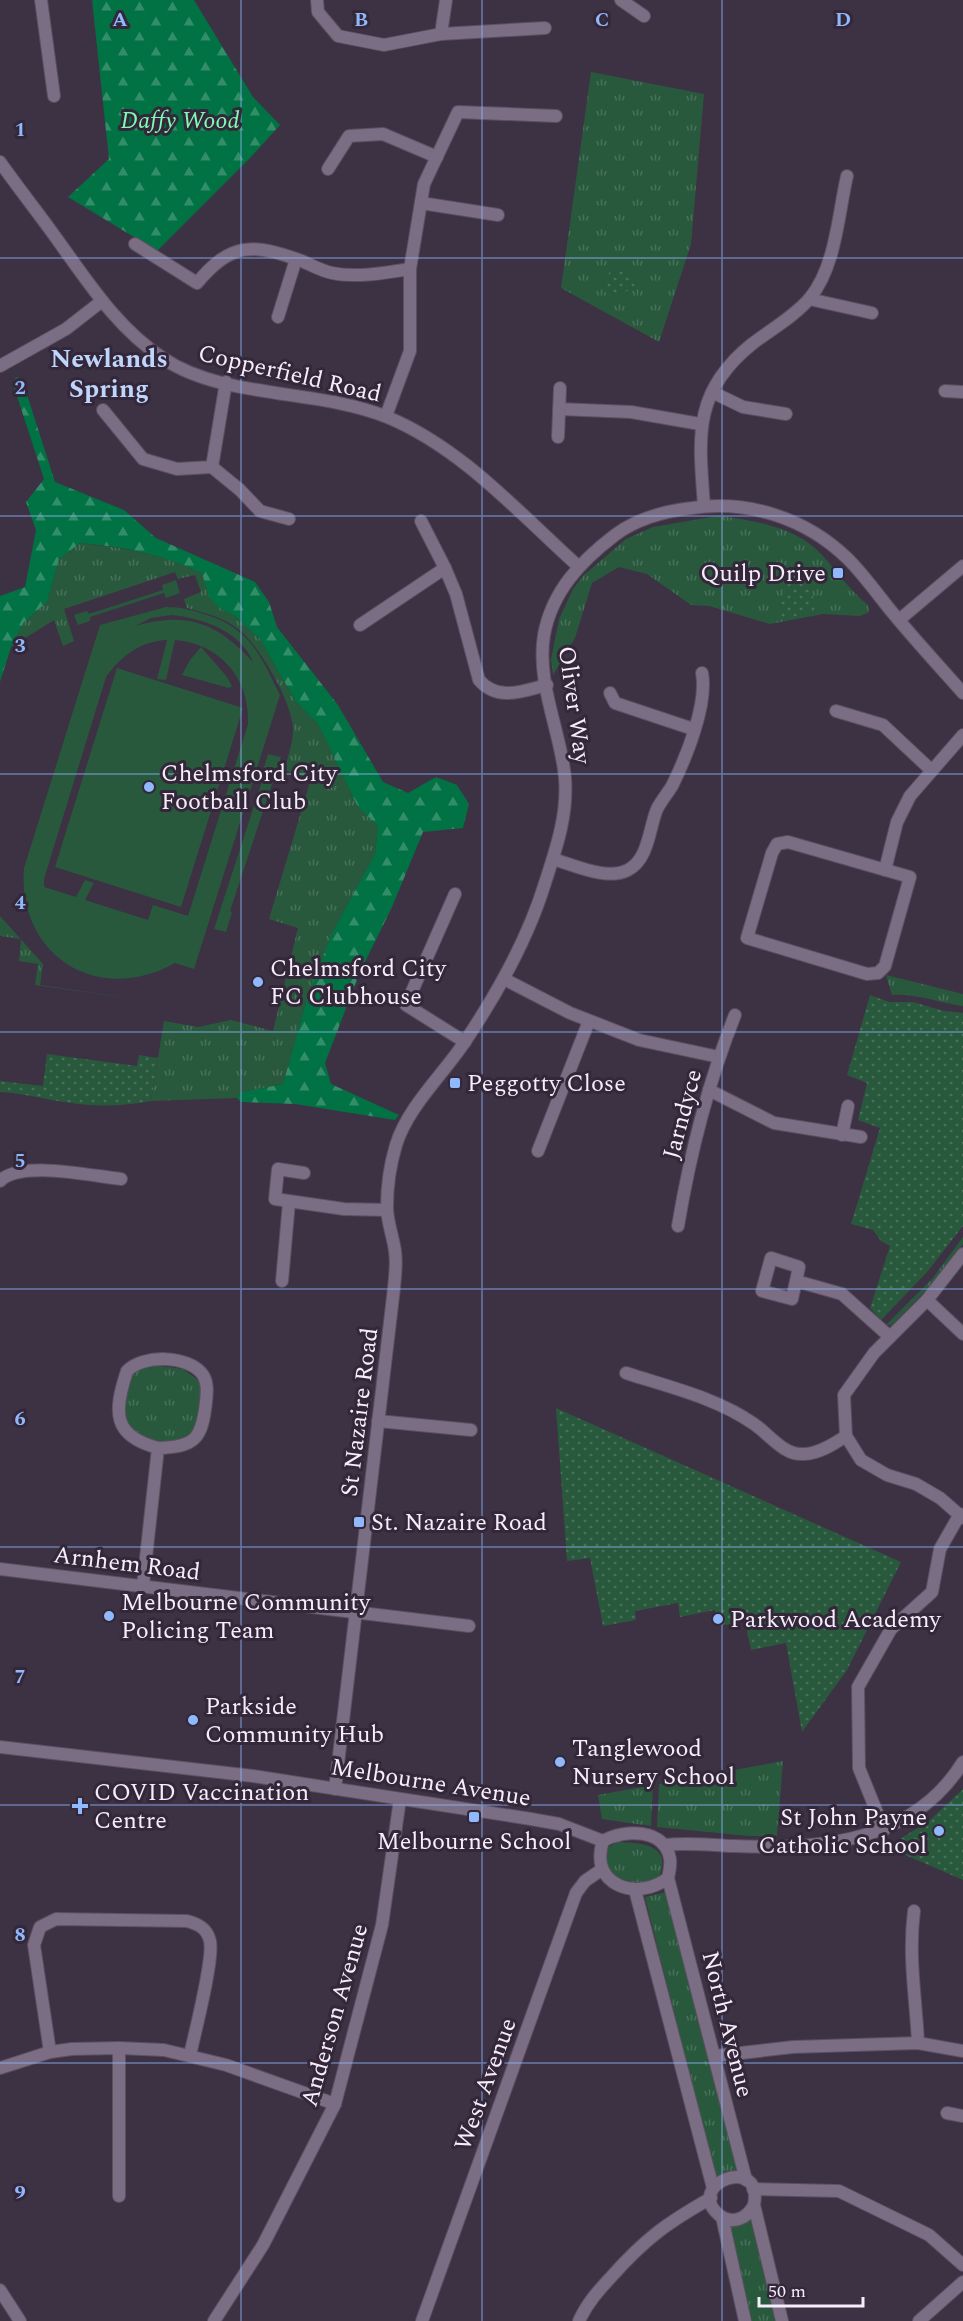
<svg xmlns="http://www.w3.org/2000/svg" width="963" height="2321" font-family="Spectral,serif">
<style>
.grass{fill:url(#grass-tufts)}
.forest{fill:url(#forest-firs)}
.park{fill:url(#park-dots)}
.pitch{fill:#29593d;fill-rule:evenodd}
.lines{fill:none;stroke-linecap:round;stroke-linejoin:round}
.street-casing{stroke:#5a5060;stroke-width:14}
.street{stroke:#7b6d83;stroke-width:12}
.grid{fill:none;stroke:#90b8fd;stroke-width:1.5;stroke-opacity:0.55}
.poi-dot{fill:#90b8fd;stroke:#332739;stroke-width:2}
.labels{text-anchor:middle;stroke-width:6;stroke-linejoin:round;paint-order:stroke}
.park-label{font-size:24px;font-style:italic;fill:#81fab4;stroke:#332739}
.street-label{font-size:24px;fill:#f5eefa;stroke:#332739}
.poi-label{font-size:24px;fill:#f5eefa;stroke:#332739;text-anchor:start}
.neighbourhood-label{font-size:26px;font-weight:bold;fill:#bed5fc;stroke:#332739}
.grid-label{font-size:20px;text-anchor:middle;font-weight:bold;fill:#90b8fd;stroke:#332739;stroke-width:6;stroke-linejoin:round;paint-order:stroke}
</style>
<defs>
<pattern id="grass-tufts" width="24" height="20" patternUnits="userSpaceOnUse" patternTransform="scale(1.5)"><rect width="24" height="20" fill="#29593d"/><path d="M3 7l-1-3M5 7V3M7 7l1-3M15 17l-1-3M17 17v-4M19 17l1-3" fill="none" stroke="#49715a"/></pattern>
<pattern id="forest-firs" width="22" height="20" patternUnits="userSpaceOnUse" patternTransform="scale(1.5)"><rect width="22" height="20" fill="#007243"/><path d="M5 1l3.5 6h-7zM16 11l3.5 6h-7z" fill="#328d68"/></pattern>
<pattern id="park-dots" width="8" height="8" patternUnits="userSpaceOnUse" patternTransform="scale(1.5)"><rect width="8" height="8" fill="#29593d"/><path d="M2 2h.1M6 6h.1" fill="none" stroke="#49715a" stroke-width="1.8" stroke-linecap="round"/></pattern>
</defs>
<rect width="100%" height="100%" fill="#3d3144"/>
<g class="grass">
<polygon points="591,72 704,94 691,244 659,342 561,288"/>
<path d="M718,516C753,520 796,527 821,554C837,571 850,591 868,605L869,612L860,616L823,614L770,624L709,606L691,605L647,574L619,567L592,583L575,638L553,675L551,660L559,619L573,589L584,575L626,539L653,527Z"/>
<path d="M80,543C121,547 165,555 202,573L210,597L217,606L236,617L260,639L296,702L318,724L358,807L378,826L375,854L331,935L305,1005L283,1084L243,1092L237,1098L151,1101L164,1021L198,1027L231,1020L273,1031L298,928L269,919L311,779L284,770C288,757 293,743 293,729C293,704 259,644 238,629C223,617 205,613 187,608L184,599L201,592L195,575L178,579L175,572L64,609L74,641L63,646L54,620L11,647L24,622L47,602L59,559Z"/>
<polygon points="0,916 43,964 40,985 135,999 35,985 38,964 19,961 21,939 0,936"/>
<path d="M886,975L963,994V1006C939,1003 916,993 892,995Z"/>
<polygon points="963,1237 963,1244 934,1282 892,1325 886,1325 932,1279"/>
<path d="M153,1365L183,1369L198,1380C202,1389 200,1398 200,1407C199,1414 199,1423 195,1430C183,1449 141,1443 129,1427C124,1420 125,1410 126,1401C128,1390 129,1379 136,1371Z"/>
<polygon points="783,1761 777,1836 749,1836 657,1827 659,1784"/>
<polygon points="653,1785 651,1826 602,1819 598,1795"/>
<path d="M617,1842C641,1843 673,1844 659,1877L642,1885C620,1879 610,1879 604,1855L609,1847Z"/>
<polygon points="667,1892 737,2170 715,2176 645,1897"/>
<polygon points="751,2221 775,2321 752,2321 729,2227"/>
</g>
<g class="forest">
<polygon points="92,0 194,0 253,97 280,125 251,157 157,251 68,197 109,159"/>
<path d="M16,377L22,379L55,482L124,510L156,538L255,582L269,602L277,627L338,705L383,782L408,793L436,777L457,785L469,804L463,828L423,832L392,907L360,972L325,1063L331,1084L399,1115L395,1120L295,1104L241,1102L237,1098L242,1092L283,1084L305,1005L331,935L375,854L378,826L358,807L318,724L296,702L260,639L236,617L217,606L209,597L202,573C165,555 121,546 80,543L59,559L47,602L24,622L11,647L0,682V596L25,587L36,530L26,502L44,479L13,384Z"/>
</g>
<g class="park">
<polygon points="614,268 628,268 635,281 634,287 614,298 607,295 603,287 605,277"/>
<path d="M791,578C808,581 816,593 814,612L783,620L779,605Z"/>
<polygon points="870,995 889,1002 913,1002 944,1011 963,1013 963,1226 927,1272 881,1320 870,1308 890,1246 881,1241 873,1230 851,1224 880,1128 858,1120 867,1083 847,1075"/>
<path d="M47,1054L137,1066L139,1055L158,1058L151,1101C125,1106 97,1107 71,1103C47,1100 24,1093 0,1092V1081L43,1086Z"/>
<polygon points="556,1408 901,1562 847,1670 802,1732 786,1643 751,1650 745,1621 719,1626 715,1610 680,1617 678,1603 635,1611 636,1620 603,1626 590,1558 567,1561"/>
<polygon points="963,1789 963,1880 887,1847 929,1821"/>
</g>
<g class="pitch">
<polygon points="176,580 180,593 166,598 164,593 90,617 90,621 78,625 74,615 87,611 89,614 163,590 162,585"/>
<path d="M166,607C181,607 193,610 207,615C251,629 261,657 280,695L194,969L175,963C99,1006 17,956 24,868L100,625ZM171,615C202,618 241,631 253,662C217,623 188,611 135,626L151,618ZM167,640L157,679L166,680L175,640C221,644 250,679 248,724L188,916L153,905L148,920L85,900L94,883L85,880L76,897L44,887V879L106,677C121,656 141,641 167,640Z"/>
<polygon points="201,647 227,677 232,686 229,688 182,675 190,660"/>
<polygon points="117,668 243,708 181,907 55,867"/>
<polygon points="268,754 281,757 230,911 232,912 226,932 214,929 264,775 262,774"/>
</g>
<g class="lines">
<g class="street-casing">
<g id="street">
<polyline points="41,0 54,96"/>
<polyline points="317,0 318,12 338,36 384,45 441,34 446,0"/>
<polyline points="621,0 644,16"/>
<polyline points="441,34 545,28"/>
<path d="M0,162C19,189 40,215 59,242C90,285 119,330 164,359C224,399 319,389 387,417C462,448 519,513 578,566"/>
<polyline points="328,169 349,136 383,134 437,157"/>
<polyline points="421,203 498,215"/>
<path d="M135,244L197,283C231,242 253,243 302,261C311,265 322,271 332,273C356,278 385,273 410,269"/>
<polyline points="809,299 872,313"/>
<polyline points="278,317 296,259"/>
<polyline points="0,366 66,329 102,301"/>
<polyline points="945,391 963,392"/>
<polyline points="712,392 743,407 786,414"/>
<polyline points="559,409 631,412 700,424"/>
<polyline points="103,410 143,459 177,469 212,467 226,382"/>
<polyline points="386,416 410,351 410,269 424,184 458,112 556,116"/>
<polyline points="558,437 560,388"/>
<polyline points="212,467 240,490 260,511 289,519"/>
<path d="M704,506C699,438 692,392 752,344C770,330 795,316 810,298C836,266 838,215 847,176"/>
<polyline points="421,521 445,568"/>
<polyline points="899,620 963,566"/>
<path d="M360,625L445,568L456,594L479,680C498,702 523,691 547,685"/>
<polyline points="610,693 615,703 693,729"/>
<polyline points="836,711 883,725 930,769"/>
<polygon points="788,842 910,877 885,966 878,973 867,974 747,938 772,853 777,844"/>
<path d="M553,859C574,865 607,881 628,870C649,859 649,828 657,809C661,801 667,794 672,786C686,758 708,704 702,673"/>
<polyline points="885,870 897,822 910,796 963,735"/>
<polyline points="455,894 406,1005 465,1042"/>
<polyline points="504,979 570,1013 639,1040 719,1057"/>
<polyline points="709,1090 774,1123 861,1137"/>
<polyline points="842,1135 848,1106"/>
<polyline points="538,1151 589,1021"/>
<polyline points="304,1173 278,1169 275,1199 344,1209 387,1210"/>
<path d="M0,1181C21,1160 92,1176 121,1179"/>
<path d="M678,1226C690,1154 708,1083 735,1015"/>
<polyline points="963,1254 927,1300 874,1353 844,1395 846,1436 861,1460 887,1475 916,1484 940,1498 963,1518"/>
<polyline points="282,1281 289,1202"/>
<polyline points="796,1281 792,1299 762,1291 771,1258 799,1267 796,1281 842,1294 890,1337"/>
<polyline points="927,1300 963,1334"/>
<path d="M626,1373C669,1387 717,1398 754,1424C769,1434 784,1456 804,1454C818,1454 834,1444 846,1436"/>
<polyline points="378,1421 471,1430"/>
<polyline points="0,1569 469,1626"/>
<path d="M143,1585L158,1448C196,1447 202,1438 206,1402C207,1393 208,1383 203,1375C189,1355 143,1354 127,1371C113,1413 113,1436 158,1448"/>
<polyline points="0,1747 253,1776 531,1819 559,1824 603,1841"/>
<path d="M335,1789L394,1288C395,1276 397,1263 395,1251C393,1236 387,1222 387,1207C387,1186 390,1165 396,1145C408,1106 444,1074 466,1040C498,992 528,939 545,883C556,849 568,815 565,778C561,732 536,683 544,635C552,591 581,561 615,535C636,519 666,511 692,508C749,500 806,518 848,559C864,575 878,595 892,612C915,640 939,666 963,693"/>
<polyline points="884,1830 859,1768 858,1687 891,1629 932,1592 940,1549 960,1514"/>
<path d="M664,1845C688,1842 709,1845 733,1846C819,1850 913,1843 963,1762"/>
<path d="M668,1878C637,1902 588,1885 603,1841C624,1829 665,1828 670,1859C671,1865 669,1873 668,1878L746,2180"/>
<polyline points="635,1890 713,2188"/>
<path d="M914,1911C908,1957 916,1998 918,2043"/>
<path d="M50,2052L34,1945L40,1927L56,1919L187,1921C198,1924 207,1928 210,1941C214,1959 195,2032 190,2055"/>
<polyline points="715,2056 793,2047 918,2043 963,2051"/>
<polyline points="0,2068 50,2052 72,2049 119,2048 164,2050 226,2065 335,2104"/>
<polyline points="947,2113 963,2116"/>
<polyline points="753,2189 839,2191 929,2235 963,2265"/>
<polyline points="119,2196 119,2048"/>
<path d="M754,2205C747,2219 732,2225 719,2215C683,2184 764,2153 754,2205L782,2321"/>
<polyline points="722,2217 745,2321"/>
<polyline points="0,2290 20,2321"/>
<polyline points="214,2321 263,2245 335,2104 382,1925 400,1799"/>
<polyline points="422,2321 576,1893 585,1881 601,1870"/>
<path d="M579,2321C587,2303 599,2290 612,2276C646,2238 667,2223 711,2198"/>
<polyline points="919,2321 963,2282"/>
</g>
</g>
<use href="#street" class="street"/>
</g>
<path class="grid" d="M241,0V2321M482,0V2321M722,0V2321M0,258H963M0,516H963M0,774H963M0,1032H963M0,1289H963M0,1547H963M0,1805H963M0,2063H963"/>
<g class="poi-dot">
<rect x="832" y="567" width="12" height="12" rx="3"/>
<circle cx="149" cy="787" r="6"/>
<circle cx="258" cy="982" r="6"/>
<rect x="449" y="1077" width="12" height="12" rx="3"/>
<rect x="353" y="1516" width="12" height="12" rx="3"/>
<circle cx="109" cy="1616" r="6"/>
<circle cx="718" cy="1619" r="6"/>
<circle cx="193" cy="1720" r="6"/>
<circle cx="560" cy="1762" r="6"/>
<path d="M77 1797h6v6h6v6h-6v6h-6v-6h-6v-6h6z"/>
<rect x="468" y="1811" width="12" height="12" rx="3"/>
<circle cx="939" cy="1831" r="6"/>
</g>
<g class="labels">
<g class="park-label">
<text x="180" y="128">Daffy Wood</text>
</g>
<g class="street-label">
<text transform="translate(290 373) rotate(13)" y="8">Copperfield Road</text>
<text transform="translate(575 705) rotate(82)" y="8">Oliver Way</text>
<text transform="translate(682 1114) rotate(-75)" y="8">Jarndyce</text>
<text transform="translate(359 1412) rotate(-83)" y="8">St Nazaire Road</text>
<text transform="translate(127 1563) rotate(7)" y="8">Arnhem Road</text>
<text transform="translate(431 1782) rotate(9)" y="8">Melbourne Avenue</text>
<text transform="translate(334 2015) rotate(-74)" y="8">Anderson Avenue</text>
<text transform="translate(728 2024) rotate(76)" y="8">North Avenue</text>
<text transform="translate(485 2084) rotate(-70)" y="8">West Avenue</text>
</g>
<g class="poi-label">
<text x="826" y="581" text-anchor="end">Quilp Drive</text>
<text x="161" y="781">Chelmsford City<tspan x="161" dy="28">Football Club</tspan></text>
<text x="270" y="976">Chelmsford City<tspan x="270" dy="28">FC Clubhouse</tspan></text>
<text x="467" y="1091">Peggotty Close</text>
<text x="371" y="1530">St. Nazaire Road</text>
<text x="121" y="1610">Melbourne Community<tspan x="121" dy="28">Policing Team</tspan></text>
<text x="730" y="1627">Parkwood Academy</text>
<text x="205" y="1714">Parkside<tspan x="205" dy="28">Community Hub</tspan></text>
<text x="572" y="1756">Tanglewood<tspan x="572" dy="28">Nursery School</tspan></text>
<text x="94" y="1800">COVID Vaccination<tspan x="94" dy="28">Centre</tspan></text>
<text x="927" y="1825" text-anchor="end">St John Payne<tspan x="927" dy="28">Catholic School</tspan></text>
<text x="474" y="1849" text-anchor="middle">Melbourne School</text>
</g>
<g class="neighbourhood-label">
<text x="109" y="367">Newlands<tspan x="109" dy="30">Spring</tspan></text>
</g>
</g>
<g class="grid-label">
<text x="120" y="26">A</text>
<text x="361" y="26">B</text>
<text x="602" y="26">C</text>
<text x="843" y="26">D</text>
<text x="20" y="136">1</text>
<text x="20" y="394">2</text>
<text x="20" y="652">3</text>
<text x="20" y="909">4</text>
<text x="20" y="1167">5</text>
<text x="20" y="1425">6</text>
<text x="20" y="1683">7</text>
<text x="20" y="1941">8</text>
<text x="20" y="2199">9</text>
</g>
<path d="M759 2297v9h104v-9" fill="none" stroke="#f5eefa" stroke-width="3"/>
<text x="768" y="2297" font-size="18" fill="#f5eefa" stroke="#332739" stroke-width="4.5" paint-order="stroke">50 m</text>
</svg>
